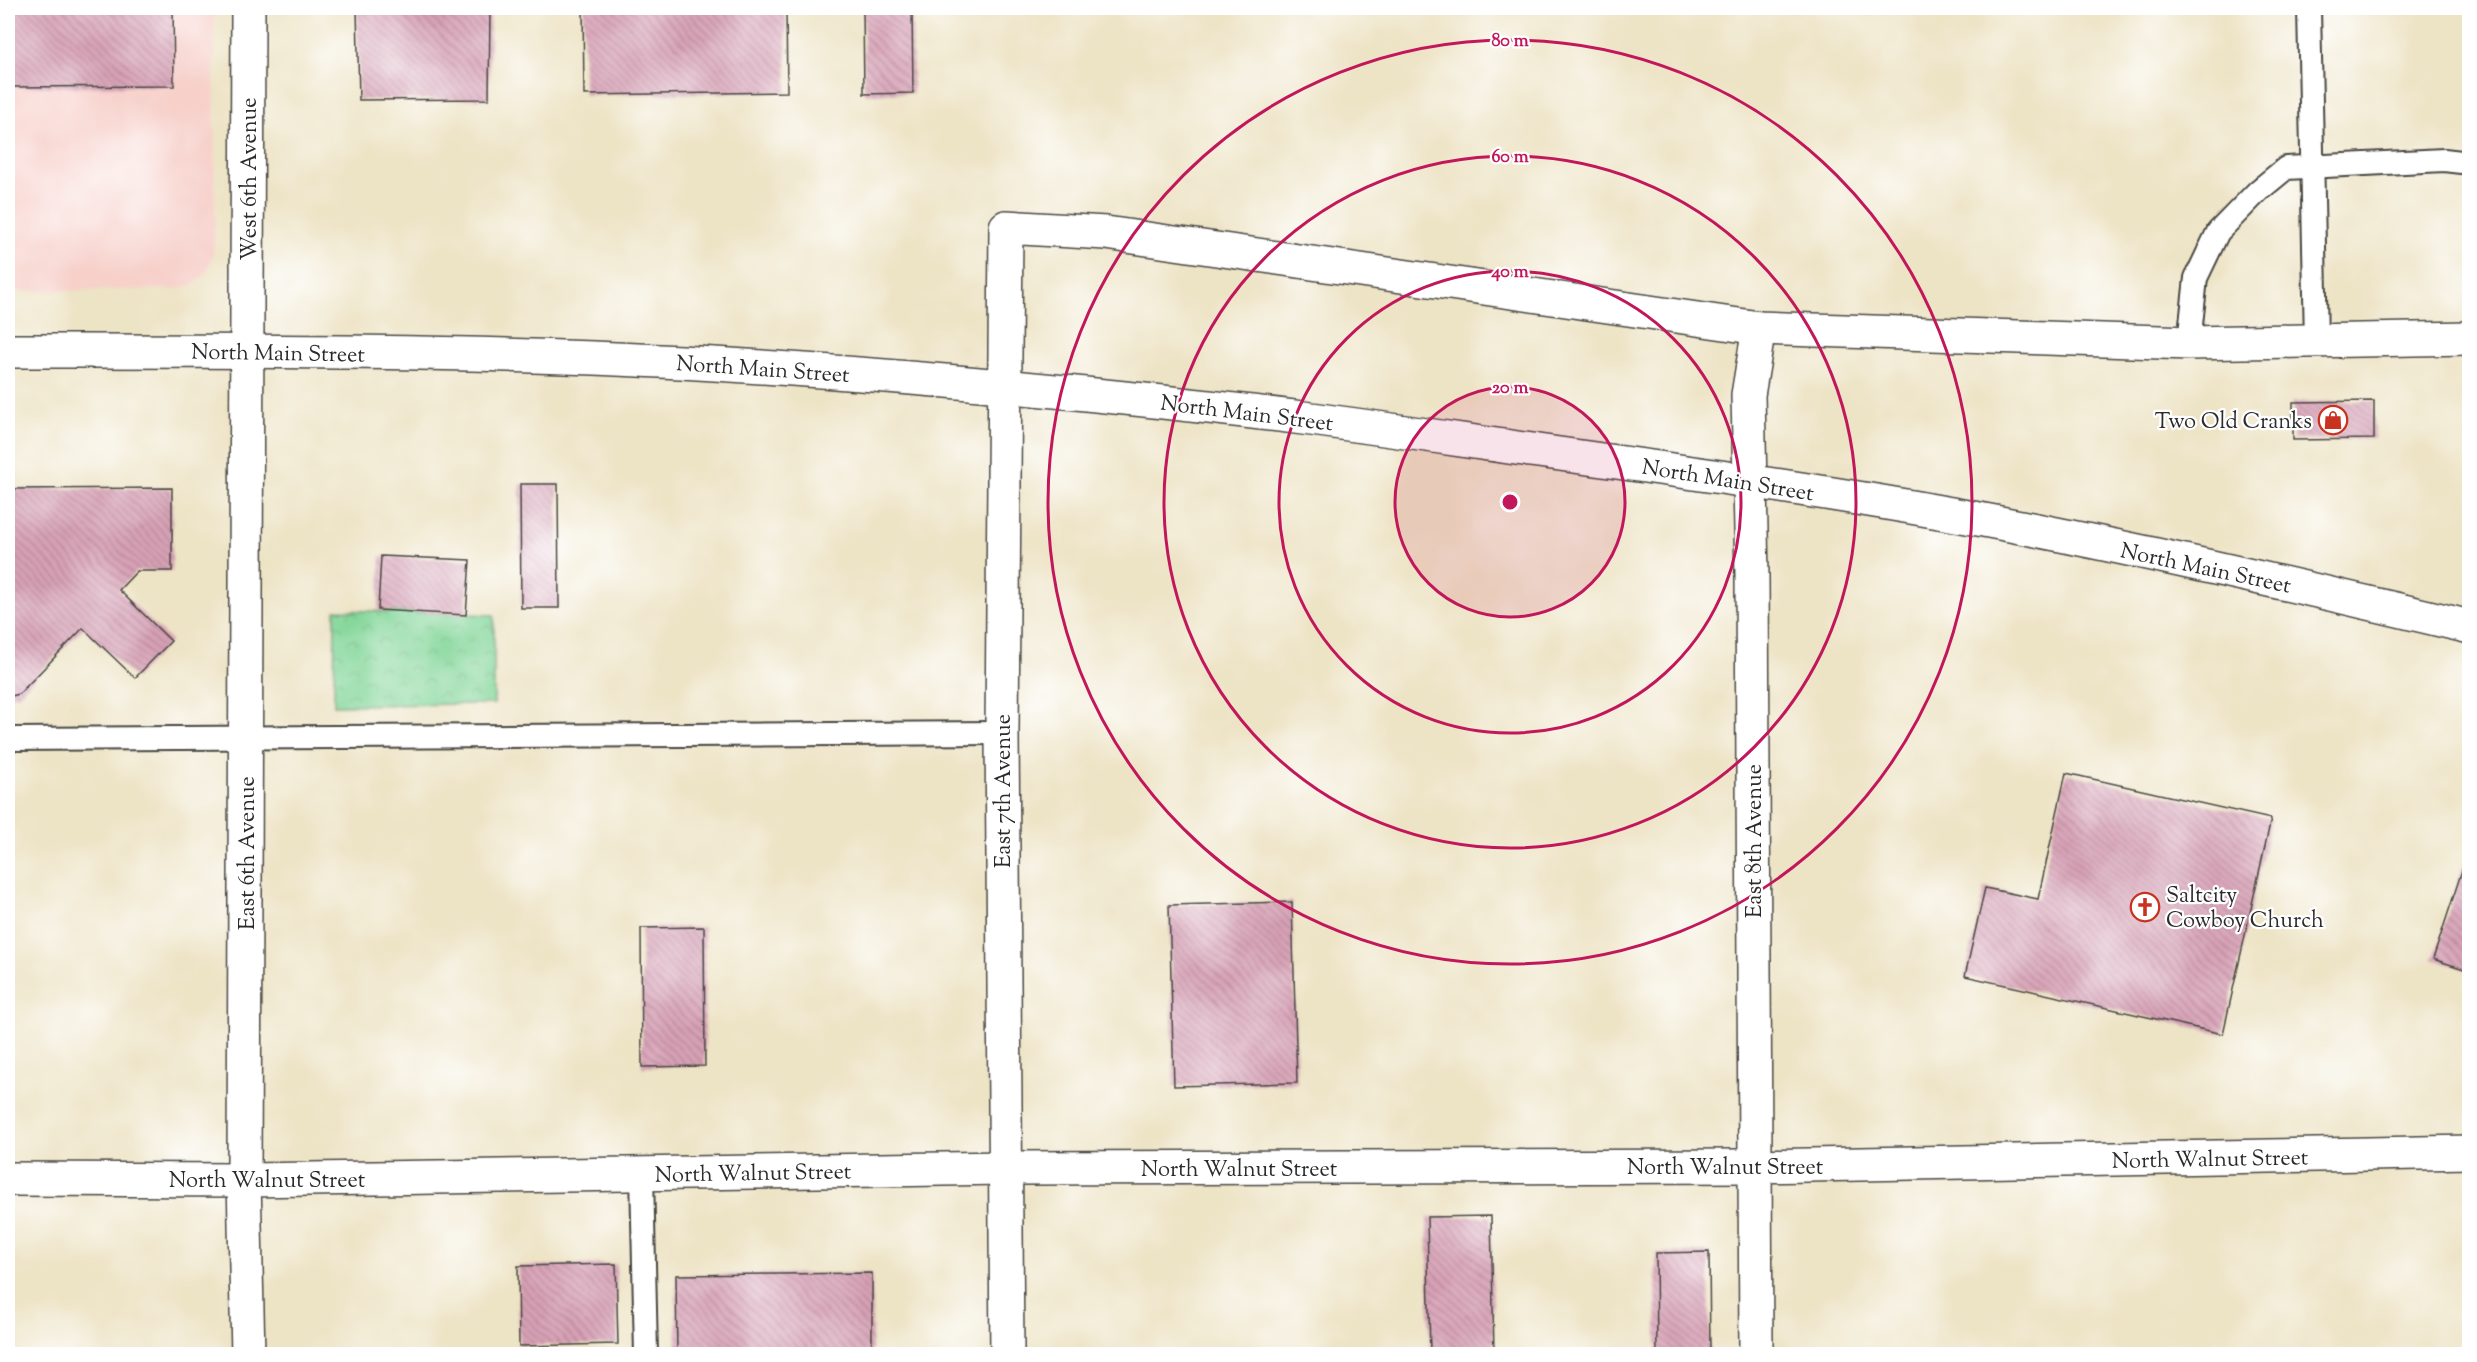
<svg xmlns="http://www.w3.org/2000/svg" width="2477" height="1362" font-family="'Sorts Mill Goudy',serif">
<style>
.built{fill:#f7d0ca}
.park{fill:url(#park-crowns);stroke:#568061;stroke-width:1.5}
.building{fill:url(#building-back-hatch)}
.lines{fill:none;stroke-linecap:round;stroke-linejoin:round}
.lane-casing{stroke:#484742;stroke-width:26}
.street-casing{stroke:#484742;stroke-width:36}
.secondary-casing{stroke:#484742;stroke-width:36}
.primary-casing{stroke:#484742;stroke-width:36}
.lane{stroke:#fff;stroke-width:22}
.street{stroke:#fff;stroke-width:33}
.secondary{stroke:#fff;stroke-width:33}
.primary{stroke:#fff;stroke-width:33}
.ring{fill:none;stroke:#c2185b;stroke-width:3}
.labels{text-anchor:middle;stroke-width:4.5;stroke-linejoin:round;paint-order:stroke}
.street-label{font-size:22px;fill:#2b2b2b;stroke:#fff}
.poi-label{font-size:22px;fill:#2b2b2b;stroke:#fff;text-anchor:end}
.centre{fill:#c2185b;stroke:#fff;stroke-width:3}
.ring-label{font-size:18px;text-anchor:middle;font-weight:bold;fill:#c2185b;stroke:#fff;stroke-width:4.5;stroke-linejoin:round;paint-order:stroke}
</style>
<defs>
<pattern id="park-crowns" width="20" height="18" patternUnits="userSpaceOnUse" patternTransform="scale(1.5)"><rect width="20" height="18" fill="#81d597"/><path d="M2 6a3 3 0 1 1 6 0M12 15a3 3 0 1 1 6 0" fill="none" stroke="#70b782"/></pattern>
<pattern id="building-back-hatch" width="6" height="6" patternUnits="userSpaceOnUse" patternTransform="scale(1.5)"><rect width="6" height="6" fill="#d8a1b6"/><path d="M-1 5l2 2M0 0l6 6M5-1l2 2" fill="none" stroke="#af8394"/></pattern>
</defs>
<rect width="100%" height="100%" fill="#fff"/>
<filter id="ink" filterUnits="userSpaceOnUse"><feTurbulence type="fractalNoise" baseFrequency=".0167" numOctaves="2"/><feDisplacementMap in="SourceGraphic" scale="12" xChannelSelector="R" yChannelSelector="G"/><feConvolveMatrix kernelMatrix="1 2 1 2 8 2 1 2 1" color-interpolation-filters="sRGB"/></filter>
<filter id="wash" filterUnits="userSpaceOnUse"><feTurbulence type="fractalNoise" baseFrequency=".008" numOctaves="4" result="noise"/><feDisplacementMap in="SourceGraphic" scale="24" xChannelSelector="R" yChannelSelector="G"/><feGaussianBlur stdDeviation="1.35" result="paint"/><feColorMatrix in="noise" values="0 0 0 0 0 0 0 0 0 0 0 0 0 0 0 0 0 1.4 0 .05"/><feComposite in="paint" operator="in"/></filter>
<g filter="url(#wash)">
<rect width="100%" height="100%" fill="#ede3c5"/>
<polygon class="built" points="8,8 214,8 215,221 213,255 205,274 192,285 176,289 8,291"/>
<polygon class="park" points="335,610 494,615 494,704 334,705"/>
<g id="blocks">
<g class="building">
<polygon points="8,8 173,8 174,86 8,87"/>
<polygon points="357,8 490,8 489,99 359,100"/>
<polygon points="583,8 786,8 787,92 584,95"/>
<polygon points="863,8 912,8 913,93 864,94"/>
<polygon points="2374,401 2374,439 2293,440 2293,402"/>
<polygon points="520,484 558,484 559,608 521,608"/>
<polygon points="172,488 172,571 137,571 119,590 171,641 135,678 83,628 19,694 8,697 8,489"/>
<polygon points="381,556 470,560 466,615 378,610"/>
<polygon points="2066,773 2271,819 2223,1034 1965,976 1985,888 2038,899"/>
<polygon points="2469,849 2470,849 2470,971 2433,959"/>
<polygon points="1292,902 1297,1083 1174,1086 1169,905"/>
<polygon points="704,927 705,1066 642,1067 641,928"/>
<polygon points="1491,1216 1494,1354 1430,1354 1427,1217"/>
<polygon points="1709,1252 1710,1354 1657,1354 1656,1253"/>
<polygon points="616,1264 618,1344 519,1346 518,1266"/>
<polygon points="872,1273 872,1354 677,1354 676,1275"/>
</g>
</g>
</g>
<g filter="url(#ink)">
<use href="#blocks" fill-opacity="0" stroke="#484742" stroke-width="1.5"/>
<g class="lines">
<g class="lane-casing">
<g id="lane">
<polyline points="2309,8 2316,341"/>
<polyline points="2189,343 2196,278 2218,232 2258,191 2286,168 2444,160 2470,163"/>
<polyline points="8,739 1002,733"/>
<polyline points="642,1174 646,1354"/>
</g>
</g>
<g class="street-casing">
<g id="street">
<polyline points="8,1179 244,1180 1006,1168 1754,1166 2470,1152"/>
<polyline points="1007,1354 1002,733 1006,227 1106,233 1759,328 2189,343 2470,338"/>
<polyline points="1756,1354 1752,575 1748,395 1759,328"/>
</g>
</g>
<g class="secondary-casing">
<polyline id="secondary" points="248,1354 244,1180 248,8"/>
</g>
<g class="primary-casing">
<path id="primary" d="M8,351C232,351 457,350 681,362C889,374 1096,393 1303,418C1381,428 1460,440 1538,451C1703,474 1868,497 2031,529C2178,558 2324,592 2470,627"/>
</g>
<use href="#lane" class="lane"/>
<use href="#street" class="street"/>
<use href="#secondary" class="secondary"/>
<use href="#primary" class="primary"/>
</g>
</g>
<circle cx="1510" cy="502" r="115" fill="#c2185b" fill-opacity=".12"/>
<g class="ring">
<circle cx="1510" cy="502" r="115"/>
<circle cx="1510" cy="502" r="231"/>
<circle cx="1510" cy="502" r="346"/>
<circle cx="1510" cy="502" r="462"/>
</g>
<defs>
<g id="shop-ring" transform="scale(1.5)"><circle r="9.5" fill="#fff" stroke="#c8321e" stroke-width="1.5"/><path d="M-5-2.5h2.3a2.7 3.5 0 0 1 5.4 0H5L5.5 6h-11ZM-1.5-2.5h3a1.5 2.3 0 0 0-3 0Z" fill="#c8321e"/></g>
<g id="church-ring" transform="scale(1.5)"><circle r="9.5" fill="#fff" stroke="#c8321e" stroke-width="1.5"/><path d="M-1.2-6h2.4v3.5h3.3v2.4h-3.3V6h-2.4V-.1h-3.3v-2.4h3.3Z" fill="#c8321e"/></g>
</defs>
<g fill-rule="evenodd">
<use href="#shop-ring" x="2333" y="420"/>
<use href="#church-ring" x="2145" y="907"/>
</g>
<g class="labels">
<g class="street-label">
<text transform="translate(248 179) rotate(-90)" y="8">West 6th Avenue</text>
<text transform="translate(278 352) rotate(1)" y="8">North Main Street</text>
<text transform="translate(763 368) rotate(4)" y="8">North Main Street</text>
<text transform="translate(1247 412) rotate(7)" y="8">North Main Street</text>
<text transform="translate(1728 479) rotate(9)" y="8">North Main Street</text>
<text transform="translate(2206 567) rotate(12)" y="8">North Main Street</text>
<text transform="translate(1002 791) rotate(-90)" y="8">East 7th Avenue</text>
<text transform="translate(1753 841) rotate(-90)" y="8">East 8th Avenue</text>
<text transform="translate(246 853) rotate(-90)" y="8">East 6th Avenue</text>
<text transform="translate(2210 1158) rotate(-1)" y="8">North Walnut Street</text>
<text x="1725" y="1174">North Walnut Street</text>
<text x="1239" y="1176">North Walnut Street</text>
<text transform="translate(753 1172) rotate(-1)" y="8">North Walnut Street</text>
<text x="267" y="1187">North Walnut Street</text>
</g>
<g class="poi-label">
<text x="2312" y="428">Two Old Cranks</text>
<text x="2166" y="902" text-anchor="start">Saltcity<tspan x="2166" dy="25">Cowboy Church</tspan></text>
</g>
</g>
<circle cx="1510" cy="502" r="9" class="centre"/>
<g class="ring-label">
<text x="1510" y="46">80 m</text>
<text x="1510" y="162">60 m</text>
<text x="1510" y="277">40 m</text>
<text x="1510" y="393">20 m</text>
</g>
<rect width="2477" height="1362" fill="none" stroke="#fff" stroke-width="30"/>
</svg>
